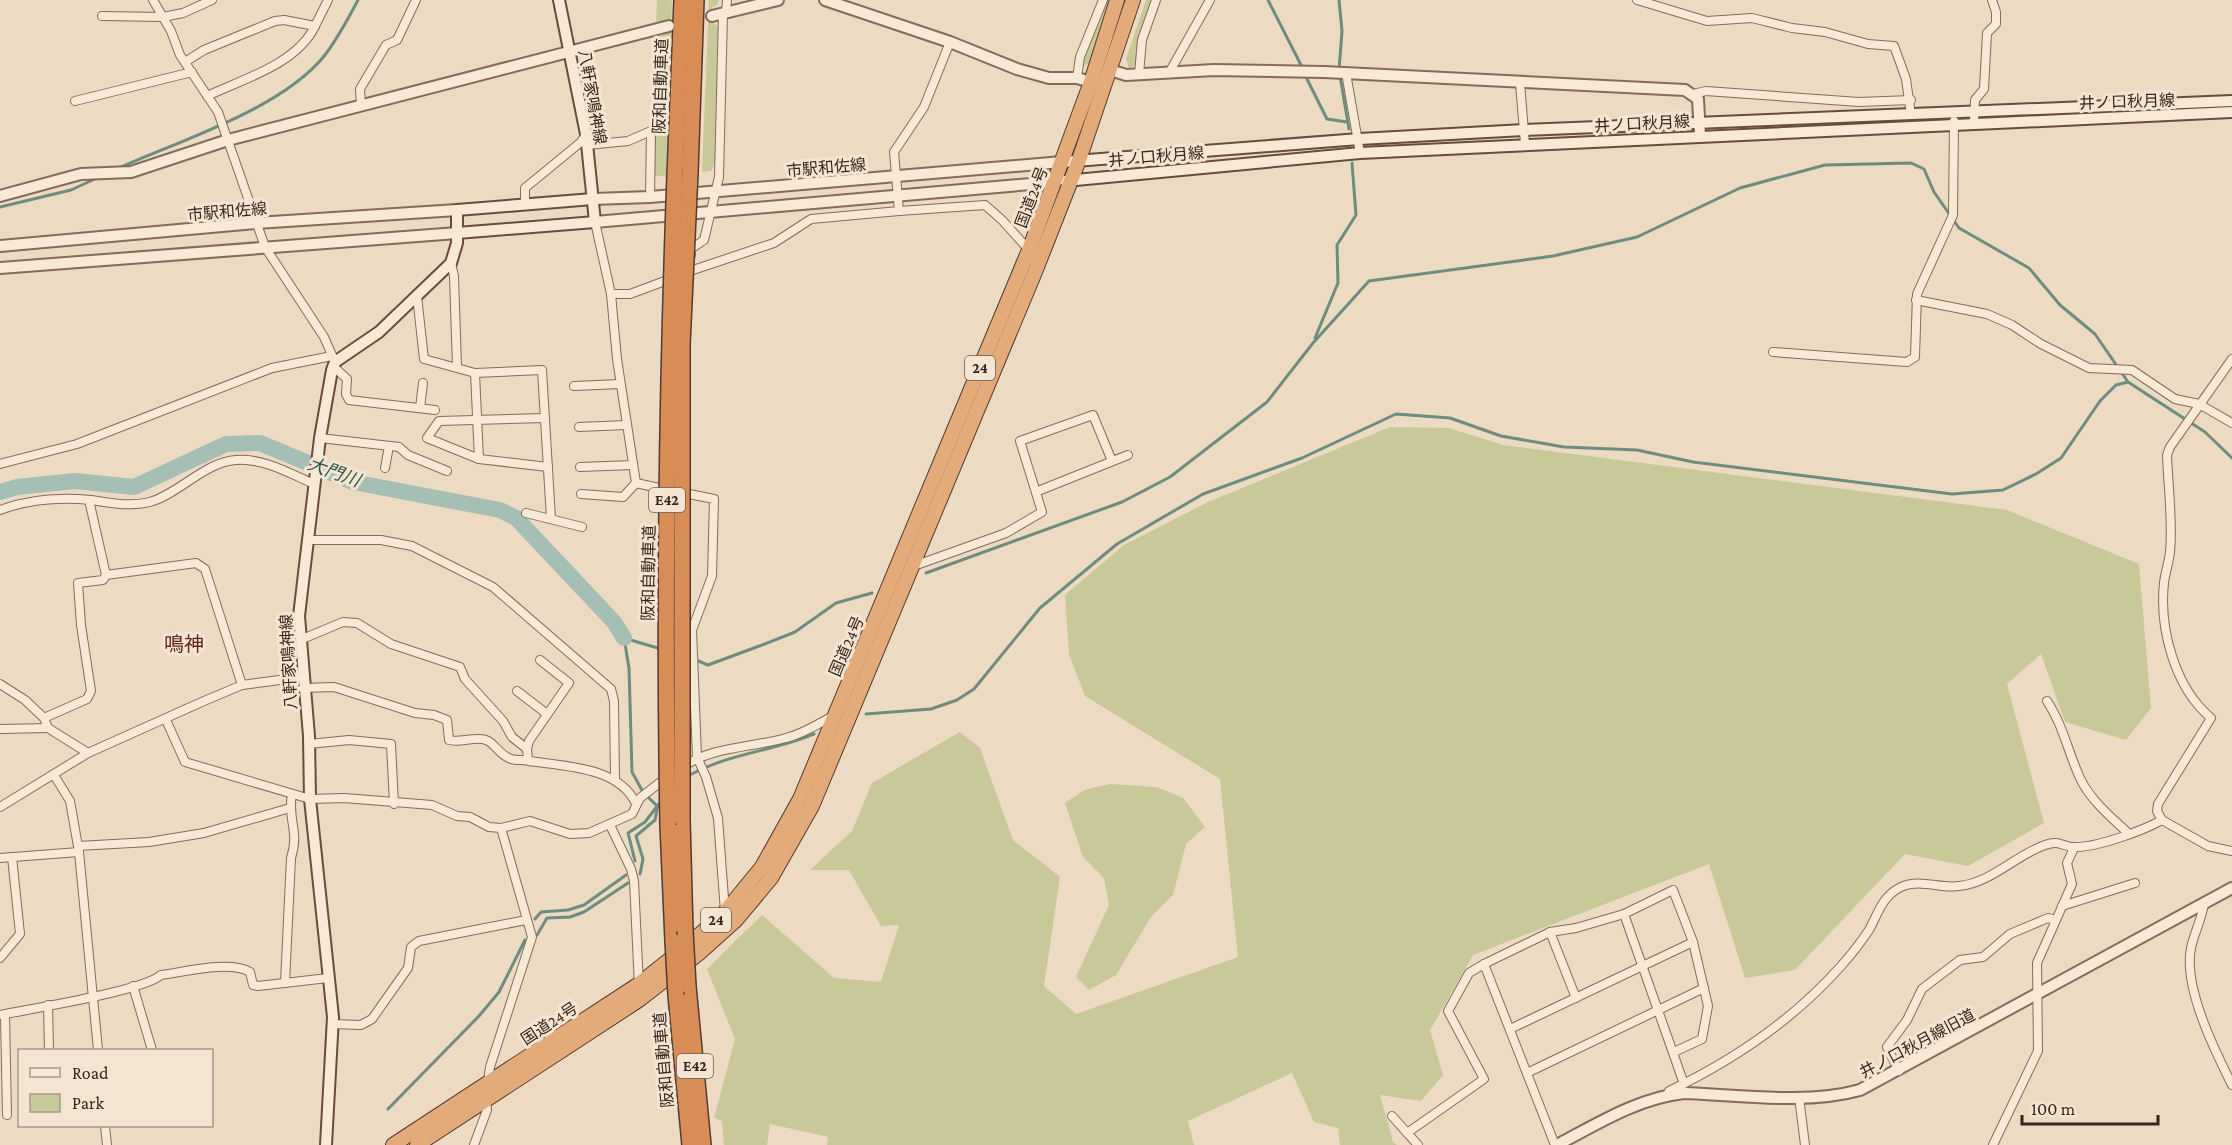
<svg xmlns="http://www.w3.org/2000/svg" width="2232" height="1145" font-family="'Crimson Pro','Noto Sans JP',serif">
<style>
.green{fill:#c9c898}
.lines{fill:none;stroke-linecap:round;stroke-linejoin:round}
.stream{stroke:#6c8d80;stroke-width:3}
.river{stroke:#a5bfb4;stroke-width:16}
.minor-casing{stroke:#856b5b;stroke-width:10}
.tertiary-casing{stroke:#856b5b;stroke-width:14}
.secondary-casing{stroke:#674d3e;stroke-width:14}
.trunk-casing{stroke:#533b2f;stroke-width:16}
.motorway-casing{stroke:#533b2f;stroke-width:18}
.minor{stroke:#f7e9d6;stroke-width:8}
.tertiary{stroke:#f7e9d6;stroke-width:10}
.secondary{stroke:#f7e9d6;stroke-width:10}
.trunk{stroke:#e3ab7a;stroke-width:14}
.motorway{stroke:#d88d57;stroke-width:15}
.motorway-bridge-casing{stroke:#533b2f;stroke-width:18;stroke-linecap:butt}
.motorway-bridge{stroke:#d88d57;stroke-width:15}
.labels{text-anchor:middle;stroke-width:6;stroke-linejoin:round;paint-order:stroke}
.shield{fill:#f4e5d2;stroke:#6f5f54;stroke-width:1.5}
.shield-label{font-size:15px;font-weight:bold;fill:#36261e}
.street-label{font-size:16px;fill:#36261e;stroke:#f4e5d2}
.water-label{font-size:18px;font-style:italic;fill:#2e554d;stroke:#f4e5d2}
.quarter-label{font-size:20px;fill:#602420;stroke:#f4e5d2}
</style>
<rect width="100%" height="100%" fill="#ecdac3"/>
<g class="green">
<polygon points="657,0 672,0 666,177 654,175 652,167 657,39 668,32 668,22 656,24"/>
<polygon points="709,0 719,0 717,5 712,7 711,22 720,27 715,163 711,171 702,172"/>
<polygon points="1106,0 1111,0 1090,63 1084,66 1082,61"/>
<polygon points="1146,0 1153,0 1137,43 1139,55 1137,65 1129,68 1126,59"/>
<polygon points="1390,427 1449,428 1503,445 2007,510 2139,564 2151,708 2126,740 2065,722 2041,654 2007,684 2044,823 1968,866 1905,854 1795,970 1745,978 1709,864 1473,955 1430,1030 1443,1075 1421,1101 1380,1095 1393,1142 1397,1145 1340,1145 1338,1128 1314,1122 1292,1073 1188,1121 1194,1145 827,1145 828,1137 770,1124 767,1145 724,1145 722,1121 714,1118 735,1039 707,969 762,915 834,978 881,982 899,925 881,926 849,870 810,870 852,831 872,783 960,732 980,748 1013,840 1060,877 1044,986 1076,1014 1238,957 1220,779 1085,696 1069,654 1065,595 1124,545 1208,502"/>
<polygon points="1110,784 1156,787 1183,798 1205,827 1186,844 1173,895 1151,917 1116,975 1089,990 1076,977 1109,905 1104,878 1083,857 1065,803 1084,790"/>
</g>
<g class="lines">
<g class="stream">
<polyline points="1268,0 1303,69"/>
<polyline points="1339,70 1342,31 1339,0"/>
<polyline points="1305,75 1327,119 1347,122"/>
<polyline points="1340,76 1349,129"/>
<path d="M119,168C181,140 282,109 325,55C338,38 348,19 358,0"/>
<polyline points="0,207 71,190 97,178"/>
<polyline points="1315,338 1338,283 1337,245 1356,215 1352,163"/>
<polyline points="926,573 1122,502 1170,477 1267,402 1313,343 1369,281 1553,256 1637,237 1740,188 1825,165 1911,163 1924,169 1934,192 1959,228 2029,268 2060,305 2095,334 2128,382 2205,432 2232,458"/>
<polyline points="696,660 708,665 762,645 795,632 836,603 872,593"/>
<polyline points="866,714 931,709 957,700 974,689 1040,608 1117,544 1203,494 1302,458 1396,414 1450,418 1501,436 1564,447 1637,450 1693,462 1952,494 2003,490 2036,474 2061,458 2100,401 2116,385 2128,382"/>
<path d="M686,777C729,753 770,752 814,734"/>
<polyline points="658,807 643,792 632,772 629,668 624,638 661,649"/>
<polyline points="635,861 628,833 645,822 662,800"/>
<polyline points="640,874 643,859 636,836 655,820 657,809"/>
<polyline points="535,919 541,912 568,910 584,905 626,875"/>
<polyline points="537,935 547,918 570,917 584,912 628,883"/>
<polyline points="388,1109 479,1016 499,992 525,940"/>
</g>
<polyline class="river" points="0,492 17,487 75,481 134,487 226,444 260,443 353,482 500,510 516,518 614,622 624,638"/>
<g class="minor-casing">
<g id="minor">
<polyline points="153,0 171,31 180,55 218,112 265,247 324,337 335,362"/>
<polyline points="1637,0 1707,21 1752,18 1792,28 1825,32 1868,44 1894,46 1906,79 1911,115"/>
<polyline points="726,12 727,0"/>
<polyline points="102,16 163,17 183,13 212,0"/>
<polyline points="315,26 328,0"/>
<path d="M185,62L204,50L275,21L284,20L315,26C297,64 243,79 207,96"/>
<polyline points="1169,73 1210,0"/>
<polyline points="1346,73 1360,153"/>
<polyline points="1139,74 1142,40 1156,0"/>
<polyline points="1077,78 1080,57 1103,0"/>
<polyline points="1520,83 1525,144"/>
<polyline points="1693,94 1706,91 1859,102 1911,100"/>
<polyline points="75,101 192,72"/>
<polyline points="361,105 360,89 386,45 397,40 416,0"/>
<polyline points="1974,122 1975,100 1984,89 1987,33 1996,24 1996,12 1992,0"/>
<polyline points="587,145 628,141 651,131 650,197"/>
<polyline points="525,203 525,188 581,142 586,134"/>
<polyline points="899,211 985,205 1002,220 1029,250"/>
<polyline points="595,222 611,294 617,359 636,483 668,490"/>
<polyline points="691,255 691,249 704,240 719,177 723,13"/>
<polyline points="451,263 454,276 457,367"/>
<polyline points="684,273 774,243 811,219 899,211 894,152 924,107 950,42"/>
<polyline points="611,294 630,294 673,278"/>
<polyline points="417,296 424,359 475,373 479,459"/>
<polyline points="1916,300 1987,314 2012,325 2041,344 2089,368 2132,370 2175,399 2199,404 2232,423"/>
<polyline points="1773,352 1907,362 1915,357 1917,294 1953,215 1954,121"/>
<polyline points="333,366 347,379 346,394 349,400 435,410"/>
<polyline points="475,373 542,370 551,519"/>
<polyline points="574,386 620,384"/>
<polyline points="420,408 423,383"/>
<polyline points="545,418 439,421 427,438 479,459 548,467"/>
<polyline points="579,427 626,425"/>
<polyline points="320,438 399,447 408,455 447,471"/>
<polyline points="0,464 77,444 272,368 332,356"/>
<polyline points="580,467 633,465"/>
<polyline points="385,468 389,446"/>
<polyline points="1038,491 1128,455"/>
<polyline points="679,492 714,499 712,576 692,630 697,757 706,777 718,818 725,912"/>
<polyline points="581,494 623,497 636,483"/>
<polyline points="89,500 106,575 196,563 205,569 242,685"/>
<path d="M0,510C29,499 60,497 91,500C110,503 130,507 150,502C180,493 205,462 236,460C264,458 289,473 314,484"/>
<polyline points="526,513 582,527"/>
<polyline points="309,540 381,540 412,546 493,587 611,689 614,701 615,779"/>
<polyline points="911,567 1006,533 1042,512 1020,441 1093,415 1112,461"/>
<polyline points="300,640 343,622 357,623 391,644 460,667 465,679 503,721 512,737 527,749 528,760"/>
<polyline points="0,684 25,700 44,718 48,728 88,753"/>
<path d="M303,688L334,687L415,713L434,715L447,720L449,740C461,743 475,736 486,740C495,743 499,755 511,759C517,761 524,759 529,761C564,766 620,767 636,804"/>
<polyline points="517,691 547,714"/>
<path d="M2047,701C2063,725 2068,752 2080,778C2090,800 2112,818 2129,834"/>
<polyline points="44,718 87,699 91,691 81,625 78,583 103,580 106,575"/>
<polyline points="166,720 185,762 310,799 344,798 432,805 457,816 470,817 489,827 501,828 530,821 570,834 589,833 632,814 640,798 667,777"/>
<polyline points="0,729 48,728"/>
<polyline points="309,744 349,740 391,744 394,804"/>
<polyline points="527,749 529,741 569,683 540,660"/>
<path d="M682,767C714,746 750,748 786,738C803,734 818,724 833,716"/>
<polyline points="54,775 70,801 79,852 98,1050"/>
<polyline points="0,807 88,753 204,701 242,685 302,677"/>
<path d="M2162,820L2157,811L2158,804L2211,718C2175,688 2159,629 2164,583C2165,573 2169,562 2170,552C2173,520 2168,486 2167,455L2170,447L2232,359"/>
<polyline points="610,825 631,869 634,881 639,986"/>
<polyline points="78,846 149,842 204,833 290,808"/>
<polyline points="0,858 79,852"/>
<path d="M2204,903C2202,919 2194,933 2191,948C2183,987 2215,1051 2232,1085"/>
<polyline points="2062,906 2135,883"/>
<polyline points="1624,914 1684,1084"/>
<polyline points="1550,932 1576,998"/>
<polyline points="0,958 20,934 12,857"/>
<path d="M285,983L291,858C300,831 287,820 292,794"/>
<polyline points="133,986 152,1050"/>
<polyline points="48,1005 49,1050"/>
<polyline points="5,1014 7,1115"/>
<path d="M0,1015C30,1009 143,991 161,975C184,972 230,960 250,972L253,985L258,986L328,978"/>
<polyline points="332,1024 361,1025 372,1019 408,968 411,947 419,941 526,920"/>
<polyline points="1510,1029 1693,942"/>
<polyline points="1899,1071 1887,1047 1907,1020 1922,989 1960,960 1983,957 2010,934 2048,918 2056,920"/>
<polyline points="1527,1073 1704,988"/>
<polyline points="488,1082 490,1067 532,937 501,828"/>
<path d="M1667,1095L1669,1091C1732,1061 1794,1019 1841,966C1851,955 1861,942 1869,930C1878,914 1882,896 1901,887C1920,878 1940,889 1959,886C1991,883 2016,855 2045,845C2061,839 2063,848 2076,847C2098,847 2142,831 2162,820L2208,846L2232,851"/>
<polyline points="1799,1097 1805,1145"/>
<polyline points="1392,1116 1418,1145"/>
<polyline points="105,1126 107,1145"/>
<polyline points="1407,1133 1484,1079 1448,1011 1469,973 1484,964"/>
<polyline points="474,1145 487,1110 486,1100"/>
<polyline points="1555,1145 1484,964 1550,932 1576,928 1624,914 1673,890 1693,942 1708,1006 1702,1039 1674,1052"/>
<polyline points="1993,1145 2038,1051 2037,963 2072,884 2067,863 2074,848"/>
</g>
</g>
<g class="tertiary-casing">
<g id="tertiary">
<polyline points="825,0 950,42 1017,69 1049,78 1077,78 1091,82"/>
<polyline points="712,16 778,0"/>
<polyline points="1110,70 1126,75 1214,70 1324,72 1685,90 1698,99 1700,135"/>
<polyline points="0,196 81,174 131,172 228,140 669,26"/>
<polyline points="593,199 650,197 1062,162"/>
<polyline points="595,222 1054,182"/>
<polyline points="0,246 256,223 457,210"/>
<polyline points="0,268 457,233"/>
<path d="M1557,1145C1597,1124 1638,1098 1684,1093C1740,1095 1806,1105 1860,1090L2232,888"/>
</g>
</g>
<g class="secondary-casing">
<g id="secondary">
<polyline points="1062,162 1359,139 1524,130 2232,101"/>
<polyline points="1065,181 1360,153 2232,112"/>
<polyline points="457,233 595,222 586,134 559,0"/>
<polyline points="326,1145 333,1017 310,799 309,736 299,616 320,438 332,370 335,362 379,332 451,263 457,243 457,210 593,199"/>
</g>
</g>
<g class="trunk-casing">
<g id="trunk">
<polyline points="393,1145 639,984 688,945 725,912 762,867 800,799 1029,250 1091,82 1117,0"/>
<polyline points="417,1145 639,1000 698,954 736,920 771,878 812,806 1035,272 1079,160 1133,0"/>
</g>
</g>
<g class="motorway-casing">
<g id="motorway">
<polyline points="690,173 696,0"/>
<polyline points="675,175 682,0"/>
<polyline points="682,819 685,931"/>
<polyline points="668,825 673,941"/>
<polyline points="688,986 703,1145"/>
<polyline points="676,995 690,1145"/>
</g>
</g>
<use href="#minor" class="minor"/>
<use href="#tertiary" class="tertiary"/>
<use href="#secondary" class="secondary"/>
<use href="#trunk" class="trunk"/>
<use href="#motorway" class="motorway"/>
<g class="motorway-bridge-casing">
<g id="motorway-bridge">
<polyline points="682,819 682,345 690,173"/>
<path d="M668,825C664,608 667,392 675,175"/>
<polyline points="685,931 688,986"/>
<polyline points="673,941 676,995"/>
</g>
</g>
<use href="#motorway-bridge" class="motorway-bridge"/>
</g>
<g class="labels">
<g class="shield">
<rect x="965" y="356" width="30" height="24" rx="4.5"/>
<rect x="649" y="488" width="36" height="24" rx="4.5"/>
<rect x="701" y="908" width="30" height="24" rx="4.5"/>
<rect x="677" y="1054" width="36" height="24" rx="4.5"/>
</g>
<g class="shield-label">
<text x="980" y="373">24</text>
<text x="667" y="505">E42</text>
<text x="716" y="925">24</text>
<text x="695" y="1071">E42</text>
</g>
<g class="street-label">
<text transform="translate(660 86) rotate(-88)" y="6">阪和自動車道</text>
<text transform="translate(593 97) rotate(80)" y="6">八軒家鳴神線</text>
<text transform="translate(2127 101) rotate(-2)" y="6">井ノ口秋月線</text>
<text transform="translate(1642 123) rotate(-3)" y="6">井ノ口秋月線</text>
<text transform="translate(1156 156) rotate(-5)" y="6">井ノ口秋月線</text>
<text transform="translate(826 167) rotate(-5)" y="6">市駅和佐線</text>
<text transform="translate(1031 197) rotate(-69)" y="6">国道24号</text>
<text transform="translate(227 211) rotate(-5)" y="6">市駅和佐線</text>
<text transform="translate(648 573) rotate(-89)" y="6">阪和自動車道</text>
<text transform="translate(846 646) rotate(-67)" y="6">国道24号</text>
<text transform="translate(288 662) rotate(-93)" y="6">八軒家鳴神線</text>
<text transform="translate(549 1023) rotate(-33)" y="6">国道24号</text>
<text transform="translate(1917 1043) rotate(-28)" y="6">井ノ口秋月線旧道</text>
<text transform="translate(663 1060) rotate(-95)" y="6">阪和自動車道</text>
</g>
<g class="water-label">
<text transform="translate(334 472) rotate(20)" y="6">大門川</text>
</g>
<g class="quarter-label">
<text x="184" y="651">鳴神</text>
</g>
</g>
<rect x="18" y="1049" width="195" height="78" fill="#f4e5d2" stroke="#a8998a" stroke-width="1.5"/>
<rect x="30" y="1068" width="30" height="9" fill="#f7e9d6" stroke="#a8998a" stroke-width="1.5"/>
<text x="72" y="1079" font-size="18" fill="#36261e">Road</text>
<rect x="30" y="1094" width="30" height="18" fill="#c9c898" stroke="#a8998a" stroke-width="1.5"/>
<text x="72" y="1109" font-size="18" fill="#36261e">Park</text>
<path d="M2022 1115v9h136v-9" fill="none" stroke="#36261e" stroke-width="3"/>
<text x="2031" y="1115" font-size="18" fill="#36261e" stroke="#f4e5d2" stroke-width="4.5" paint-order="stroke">100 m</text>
</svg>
